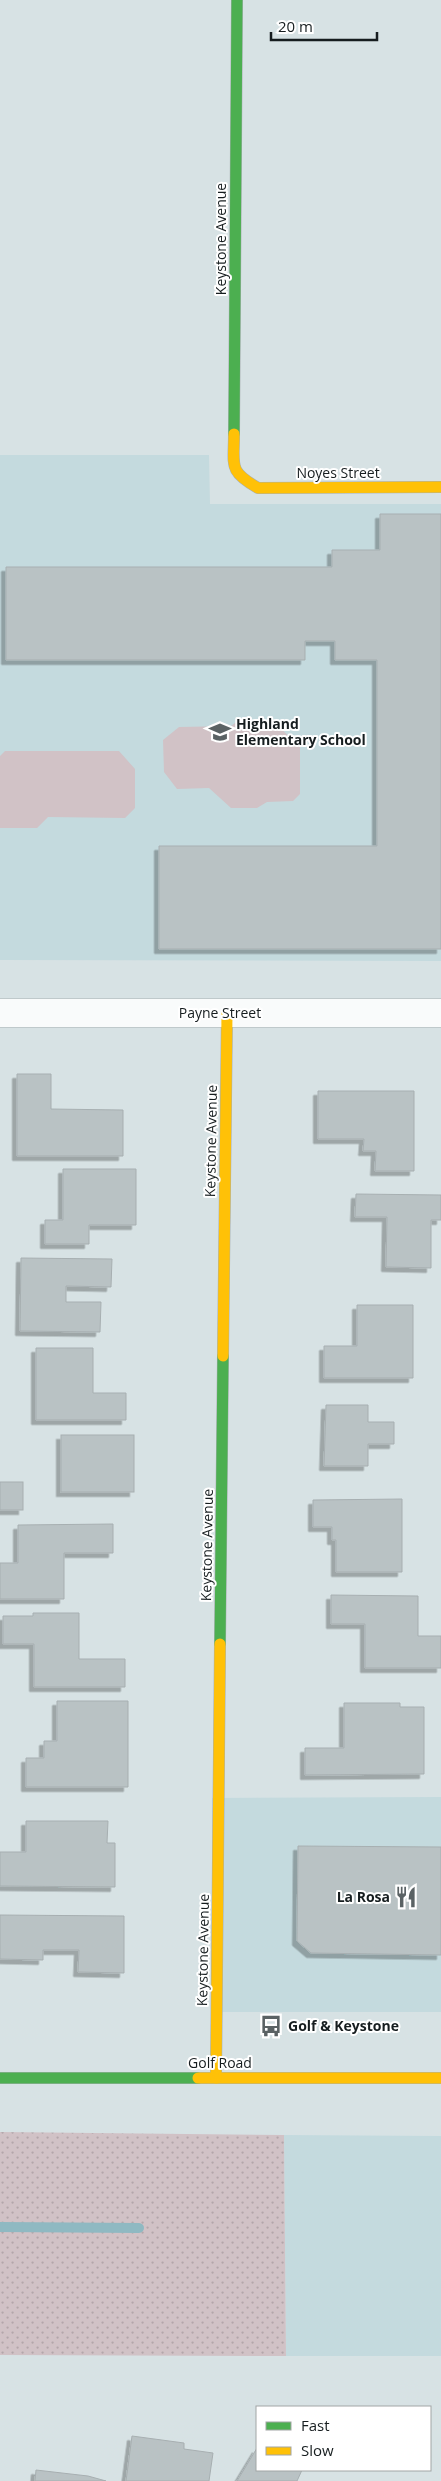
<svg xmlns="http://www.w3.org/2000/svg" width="441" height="2481" font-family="'Open Sans',sans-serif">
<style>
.built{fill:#c4dade}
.grass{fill:url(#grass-dots)}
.park{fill:#d1c2c6}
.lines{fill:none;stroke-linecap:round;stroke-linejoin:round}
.stream{stroke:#8fb9c2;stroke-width:10}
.building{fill:#b9c2c4;stroke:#a7afb1;filter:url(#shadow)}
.street-casing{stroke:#a7afb1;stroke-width:29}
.fast-casing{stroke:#a7afb1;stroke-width:12}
.slow-casing{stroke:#a7afb1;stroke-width:12}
.street{stroke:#f9fbfb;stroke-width:28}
.fast{stroke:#4caf50;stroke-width:11}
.slow{stroke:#ffc107;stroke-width:11}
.labels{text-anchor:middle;stroke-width:4;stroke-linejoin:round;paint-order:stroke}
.street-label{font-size:14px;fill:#161d1f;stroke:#fff}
.poi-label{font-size:14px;font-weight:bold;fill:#161d1f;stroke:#fff;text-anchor:start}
</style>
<defs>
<pattern id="grass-dots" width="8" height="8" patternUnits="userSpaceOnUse" patternTransform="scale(1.25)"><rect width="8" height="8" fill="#d1c2c6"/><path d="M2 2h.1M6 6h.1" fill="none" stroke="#b3a6aa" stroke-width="1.8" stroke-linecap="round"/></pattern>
<filter id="shadow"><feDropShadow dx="-4.5" dy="4.5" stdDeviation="0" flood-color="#0004"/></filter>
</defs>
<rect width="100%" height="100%" fill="#d7e2e4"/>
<g class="built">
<polygon points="0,455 209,455 210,504 441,504 441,961 0,960"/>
<polygon points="441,1797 441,2012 212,2012 212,1798"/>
<polygon points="284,2135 441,2136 441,2356 286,2356"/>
</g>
<polygon class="grass" points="0,2132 284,2135 286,2356 0,2355"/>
<g class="park">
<polygon points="239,720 272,720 300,747 300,794 293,801 267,802 257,808 231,808 209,788 177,789 164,772 163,740 179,727 231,726"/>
<polygon points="5,751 119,751 135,769 135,808 125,818 48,817 37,828 0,828 0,756"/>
</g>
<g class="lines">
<polyline class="stream" points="0,2227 139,2228"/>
</g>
<g class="building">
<polygon points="380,514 441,514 441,949 159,949 159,846 377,846 377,660 335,660 335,641 305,641 305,660 6,660 6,567 332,567 332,550 380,550"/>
<polygon points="17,1074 51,1074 51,1109 123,1110 123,1156 17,1156"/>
<polygon points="318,1091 414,1091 414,1171 375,1171 376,1151 363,1151 364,1139 318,1139"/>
<polygon points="63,1169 136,1169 136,1225 89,1225 89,1244 45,1244 45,1220 63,1220"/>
<polygon points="356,1194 441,1195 441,1220 431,1220 431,1268 386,1267 387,1217 355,1217"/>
<polygon points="21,1258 112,1259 111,1287 66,1286 66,1302 101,1302 100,1332 20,1331"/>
<polygon points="357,1305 413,1305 413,1378 324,1378 324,1346 357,1346"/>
<polygon points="36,1348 93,1348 93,1393 126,1393 126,1420 36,1420"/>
<polygon points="326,1405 368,1405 368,1422 394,1422 394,1444 368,1444 368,1466 324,1466"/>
<rect x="61" y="1435" width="73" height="57"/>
<rect x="0" y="1482" width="23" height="28"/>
<polygon points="402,1499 402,1572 336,1572 336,1540 332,1540 332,1527 313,1527 313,1500"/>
<polygon points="113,1524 113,1553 64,1553 64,1599 0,1599 0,1563 18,1563 18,1525"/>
<polygon points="331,1595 418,1596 418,1636 441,1636 441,1668 365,1668 365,1624 331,1624"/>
<polygon points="33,1613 79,1613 79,1659 125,1659 125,1687 34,1687 34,1644 3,1644 3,1616 33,1616"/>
<polygon points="57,1701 128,1701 128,1787 26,1787 26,1758 44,1758 44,1741 57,1741"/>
<polygon points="344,1703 400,1703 400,1707 424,1707 424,1774 305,1775 305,1748 344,1748"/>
<polygon points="26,1821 108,1821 107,1843 115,1843 115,1887 0,1886 0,1852 26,1852"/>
<polygon points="298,1846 441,1847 441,1955 311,1953 297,1941"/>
<polygon points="0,1915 124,1916 124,1973 78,1972 79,1950 43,1950 43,1960 0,1959"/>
<polygon points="132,2436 184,2443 184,2449 213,2453 209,2481 126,2481"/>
<polygon points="257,2448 257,2470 302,2470 297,2481 237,2481"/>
<polygon points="36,2470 88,2476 106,2481 35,2481"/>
</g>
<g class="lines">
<g class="street-casing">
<polyline id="street" points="0,1013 441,1013"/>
</g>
<g class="fast-casing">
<g id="fast">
<polyline points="234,434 237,0"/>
<polyline points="220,1644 223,1356"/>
<polyline points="0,2078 198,2078"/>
</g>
</g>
<g class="slow-casing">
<g id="slow">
<path d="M234,434C234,466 228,471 258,488L441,487"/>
<polyline points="223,1356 227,1013"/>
<polyline points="198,2078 441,2078"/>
<polyline points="216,2078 220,1644"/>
</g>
</g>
<use href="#street" class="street"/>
<use href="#fast" class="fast"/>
<use href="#slow" class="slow"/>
</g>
<defs>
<g id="school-bare" transform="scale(1.725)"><path d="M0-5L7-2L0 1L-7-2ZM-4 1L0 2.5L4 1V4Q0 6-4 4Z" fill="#5a6264" stroke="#fff" stroke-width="2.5" paint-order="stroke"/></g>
<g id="restaurant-bare" transform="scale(1.725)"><path d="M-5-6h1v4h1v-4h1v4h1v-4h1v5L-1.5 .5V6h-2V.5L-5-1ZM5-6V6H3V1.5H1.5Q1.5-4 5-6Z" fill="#5a6264" stroke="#fff" stroke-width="2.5" paint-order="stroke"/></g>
<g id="bus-bare" transform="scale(1.725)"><path d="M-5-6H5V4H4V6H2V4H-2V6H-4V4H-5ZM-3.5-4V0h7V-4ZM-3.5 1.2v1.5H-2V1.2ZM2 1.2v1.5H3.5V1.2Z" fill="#5a6264" stroke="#fff" stroke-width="2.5" paint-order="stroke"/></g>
</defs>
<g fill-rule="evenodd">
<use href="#school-bare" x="220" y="732"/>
<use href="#restaurant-bare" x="406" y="1897"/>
<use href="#bus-bare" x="271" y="2026"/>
</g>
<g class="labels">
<g class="street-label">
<text transform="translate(221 239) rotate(-90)" y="5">Keystone Avenue</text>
<text x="338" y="478">Noyes Street</text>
<text x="220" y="1018">Payne Street</text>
<text transform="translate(211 1141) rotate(-89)" y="5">Keystone Avenue</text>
<text transform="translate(207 1545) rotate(-89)" y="5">Keystone Avenue</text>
<text transform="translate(203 1950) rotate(-89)" y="5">Keystone Avenue</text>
<text x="220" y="2068">Golf Road</text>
</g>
<g class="poi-label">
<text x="236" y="729">Highland<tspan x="236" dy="16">Elementary School</tspan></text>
<text x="390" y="1902" text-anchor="end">La Rosa</text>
<text x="288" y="2031">Golf &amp; Keystone</text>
</g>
</g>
<rect x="256" y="2406" width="175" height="65" fill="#ffffff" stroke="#a2a5a5"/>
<rect x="266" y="2422" width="25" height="8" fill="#4caf50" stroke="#a2a5a5"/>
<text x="301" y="2431" font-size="15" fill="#161d1f">Fast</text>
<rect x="266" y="2447" width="25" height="8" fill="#ffc107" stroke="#a2a5a5"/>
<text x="301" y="2456" font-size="15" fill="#161d1f">Slow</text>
<path d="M271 32v8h106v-8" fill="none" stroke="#161d1f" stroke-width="2.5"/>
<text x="278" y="32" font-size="15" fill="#161d1f" stroke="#ffffff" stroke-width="4" paint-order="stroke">20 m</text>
</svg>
